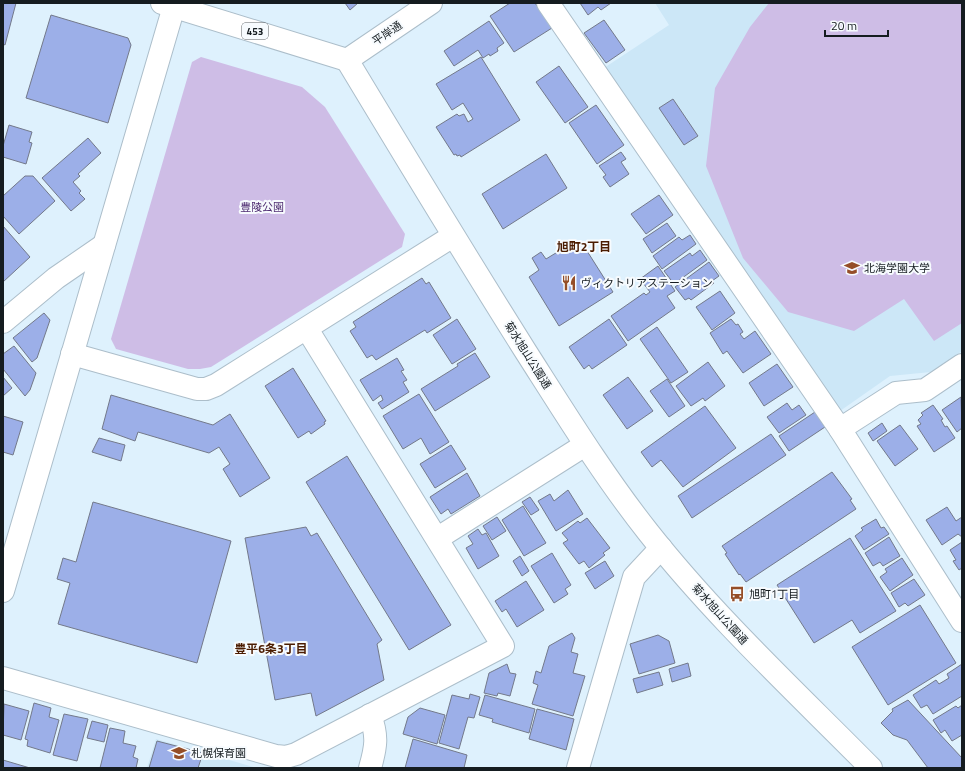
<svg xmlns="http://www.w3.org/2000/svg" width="965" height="771" font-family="'Titillium Web','Noto Sans JP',sans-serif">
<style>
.built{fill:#cce7f7}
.green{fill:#cebde6}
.building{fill:#9cafe8;stroke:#73798a}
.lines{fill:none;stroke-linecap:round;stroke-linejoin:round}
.minor-casing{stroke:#acbeca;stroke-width:24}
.tertiary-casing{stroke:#acbeca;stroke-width:24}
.trunk-casing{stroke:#acbeca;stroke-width:24}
.minor{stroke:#fff;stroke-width:22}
.tertiary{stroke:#fff;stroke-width:22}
.trunk{stroke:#fff;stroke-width:22}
.labels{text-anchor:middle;stroke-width:4;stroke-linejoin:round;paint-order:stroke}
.shield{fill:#f7fbfe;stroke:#595f63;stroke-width:1}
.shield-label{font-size:10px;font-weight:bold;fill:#151c20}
.street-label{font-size:11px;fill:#151c20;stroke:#f7fbfe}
.park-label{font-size:11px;fill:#4f2d72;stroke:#f7fbfe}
.poi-label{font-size:11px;fill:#151c20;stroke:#f7fbfe;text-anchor:start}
.neighbourhood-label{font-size:12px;font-weight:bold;fill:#4b1c01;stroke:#f7fbfe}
</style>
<rect width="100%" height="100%" fill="#def1fd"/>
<g class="built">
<polygon points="655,3 962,3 962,351 931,372 890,376 840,411 604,68 669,25"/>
<polygon points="156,739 257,768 147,768"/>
</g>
<g class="green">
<polygon points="769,3 962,3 962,323 934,341 904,299 854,331 788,312 743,258 706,166 715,88 750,27"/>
<polygon points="201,57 302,87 325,107 405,234 402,247 211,367 200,369 188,369 116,349 111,339 192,62"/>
</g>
<g class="building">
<polygon points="3,3 16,3 5,45 3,44"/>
<polygon points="345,3 358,3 350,10"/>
<polygon points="510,3 535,3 552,28 514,52 490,16"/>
<polygon points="580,3 611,3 601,10 598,7 588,15"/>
<polygon points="51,15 128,38 131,45 108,123 26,98"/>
<polygon points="604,20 625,50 606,63 584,33"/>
<polygon points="489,21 504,43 497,48 498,51 490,56 489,54 483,58 478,50 454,66 444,51"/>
<polygon points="481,57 520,120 461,157 460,155 457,156 456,154 454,155 436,127 457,114 459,116 464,114 468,122 473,119 463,103 452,110 436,84"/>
<polygon points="559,66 588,107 565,123 536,82"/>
<polygon points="673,99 698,136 684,145 659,108"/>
<polygon points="596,105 624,145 597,164 569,123"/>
<polygon points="9,125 32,132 29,142 32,143 26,164 3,157 3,146"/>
<polygon points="88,138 101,153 78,174 80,176 73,182 81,191 79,193 85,199 71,211 42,178"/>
<polygon points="621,152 626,159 621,162 629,174 610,187 603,177 606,175 599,166"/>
<polygon points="546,154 567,188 503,229 482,194"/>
<polygon points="25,176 33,176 55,201 19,234 3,216 3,196"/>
<polygon points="659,195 673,215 646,234 631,214"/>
<polygon points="667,223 676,236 652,253 643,239"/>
<polygon points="3,226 30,257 3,282"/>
<polygon points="690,235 696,244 662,269 653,256 679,237 682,240"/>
<polygon points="582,243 613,292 559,326 529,277 539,270 532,258 541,252 546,259 564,248 567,253"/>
<polygon points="700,250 707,260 674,284 664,271 690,253 692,256"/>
<polygon points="709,262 719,276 712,281 714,283 691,300 689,298 685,300 675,287"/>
<polygon points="658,266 675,291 667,296 675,308 628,341 611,316 644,293 646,295 650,292 640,279"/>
<polygon points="422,278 426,284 429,282 451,318 427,333 425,330 376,360 372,355 367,358 350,331 356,327 353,322"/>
<polygon points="720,291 735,313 712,330 696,307"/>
<polygon points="44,313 50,320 37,358 32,362 13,338"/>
<polygon points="457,319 476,349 452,364 433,335"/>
<polygon points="609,319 627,345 592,369 589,365 584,369 569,347"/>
<polygon points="731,319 736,325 738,324 743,332 740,334 744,339 755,331 771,354 743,373 727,351 723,354 710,333"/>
<polygon points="657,327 688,372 671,383 640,339"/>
<polygon points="14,346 36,373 30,390 25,396 3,369 3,354"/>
<polygon points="475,353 490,377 435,411 421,389 458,366 457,364"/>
<polygon points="397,358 404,370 401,371 407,380 403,382 409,392 382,409 378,403 383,400 381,395 373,401 360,380"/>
<polygon points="708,362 725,386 705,401 703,398 691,406 676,386"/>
<polygon points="777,364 793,387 764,406 749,383"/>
<polygon points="293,368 326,421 324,422 325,424 311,434 309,431 298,438 265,386"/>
<polygon points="3,377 12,388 3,396"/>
<polygon points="628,377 653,411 627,429 603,395"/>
<polygon points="667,379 685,406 669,417 650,391"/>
<polygon points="419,394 449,442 430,454 421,438 403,449 383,416"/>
<polygon points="111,395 213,425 230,414 270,478 240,497 223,469 230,464 219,447 209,453 138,432 135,441 102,429"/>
<polygon points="961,397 962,428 957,432 942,410"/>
<polygon points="787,403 792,410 799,405 806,415 779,433 767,417"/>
<polygon points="933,405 943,419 941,420 945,427 947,426 955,438 934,452 917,426 921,424 918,420 923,415 921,413"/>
<polygon points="705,406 736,448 683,487 661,460 652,467 641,452"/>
<polygon points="815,412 825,427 789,451 779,436"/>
<polygon points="3,416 23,422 13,455 3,452"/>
<polygon points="882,423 887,431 873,441 868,433"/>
<polygon points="900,425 918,449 895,466 877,441"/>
<polygon points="771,434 786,455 692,518 678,496"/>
<polygon points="99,438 125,445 121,461 92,452"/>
<polygon points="451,445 466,469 435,488 420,464"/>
<polygon points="347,456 451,625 409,650 306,482"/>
<polygon points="832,472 852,499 850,500 856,509 746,582 740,574 739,575 725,554 727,553 722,546"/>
<polygon points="467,473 480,496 451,514 448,509 441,514 430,497"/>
<polygon points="568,490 583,514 556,531 538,501 550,494 554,501"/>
<polygon points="530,497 539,510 531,515 522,502"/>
<polygon points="93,502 231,541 197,663 58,624 70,583 57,579 63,558 76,562"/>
<polygon points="523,506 546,543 524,556 502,520"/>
<polygon points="947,507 956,521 962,517 962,537 958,534 942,545 926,520"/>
<polygon points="497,517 506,531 492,540 483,526"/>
<polygon points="587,518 610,548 603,553 605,555 589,568 584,561 579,564 563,543 568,540 562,533 578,521 580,523"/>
<polygon points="876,519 881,528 884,527 889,534 864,550 855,536 863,530 861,528"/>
<polygon points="306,527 311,536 317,533 382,640 377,644 384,680 316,716 311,693 275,700 245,538"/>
<polygon points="478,529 482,535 486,533 499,556 478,569 466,548 473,544 468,536"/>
<polygon points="889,537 900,556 883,566 880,562 873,566 865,553"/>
<polygon points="850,538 896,611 860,633 852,620 814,643 777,585"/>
<polygon points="962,542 962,568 959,570 953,561 956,560 950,550"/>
<polygon points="552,553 571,585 565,589 568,594 554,603 531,566"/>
<polygon points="520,556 529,571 522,576 513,561"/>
<polygon points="902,558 913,575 890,591 880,577 887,572 885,569"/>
<polygon points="605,561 614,576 595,589 585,573"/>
<polygon points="914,579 925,595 908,606 905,603 899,607 891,593"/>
<polygon points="526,581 544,610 517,627 506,609 502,612 495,601"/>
<polygon points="920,605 956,663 888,705 852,647"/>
<polygon points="572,633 575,638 571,652 578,654 573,673 585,676 573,716 532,704 538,685 533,683 536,671 541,673 549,646"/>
<polygon points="658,635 669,641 675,663 639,674 630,644"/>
<polygon points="688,663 691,676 672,682 669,669"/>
<polygon points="507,664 510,673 516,674 510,696 498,693 497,696 484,693 489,673"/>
<polygon points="962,664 962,696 933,714 927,705 921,708 913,695 936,680 939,684 949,678 947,674"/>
<polygon points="659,672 663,685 637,693 633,679"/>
<polygon points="470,694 480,697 474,718 468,717 459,749 439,743 452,695 469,699"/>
<polygon points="485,695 535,709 529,733 492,722 493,719 479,715"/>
<polygon points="908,700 962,758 962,768 928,768 907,740 893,735 881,723 893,711 892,709"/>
<polygon points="34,703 51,708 49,717 59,720 50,753 27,746 28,740 25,739"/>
<polygon points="4,704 29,711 21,740 3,735"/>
<polygon points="962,705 962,735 952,741 945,730 941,733 933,720 956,706 958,708"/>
<polygon points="420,708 445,715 437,744 403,734 408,717"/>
<polygon points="537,709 574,719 566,750 529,739"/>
<polygon points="64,714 88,719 77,761 53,755"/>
<polygon points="92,721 108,725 104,742 87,738"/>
<polygon points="110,728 125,731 123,743 136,746 133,757 138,759 136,768 100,768"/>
<polygon points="413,739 467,755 464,768 405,768"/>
<polygon points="157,741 203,753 198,768 149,768"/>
<polygon points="3,760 30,768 3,768"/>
</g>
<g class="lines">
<g class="minor-casing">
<g id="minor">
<polyline points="548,3 840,429"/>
<polyline points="3,322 56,278 104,245"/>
<polyline points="72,354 197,389 206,389 216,385 453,236"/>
<polyline points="962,365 925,390 896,393 840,429 962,621"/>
<polyline points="438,538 585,445"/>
<polyline points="3,591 175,3"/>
<polyline points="3,678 276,756 286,757 296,754 503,646 307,329"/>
<path d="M370,768C376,747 378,736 370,715"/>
<polyline points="578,768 634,577 661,548"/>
</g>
</g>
<g class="tertiary-casing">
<path id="tertiary" d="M347,60C406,158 465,255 526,352C565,413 603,475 648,532C715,617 795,691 871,768"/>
</g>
<g class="trunk-casing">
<polyline id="trunk" points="162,3 347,60 431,3"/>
</g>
<use href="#minor" class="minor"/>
<use href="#tertiary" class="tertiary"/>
<use href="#trunk" class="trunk"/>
</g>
<defs>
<g id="university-bare" transform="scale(1.2)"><path d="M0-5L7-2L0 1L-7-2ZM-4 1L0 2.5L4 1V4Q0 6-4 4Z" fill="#954e28" stroke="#f7fbfe" stroke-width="2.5" paint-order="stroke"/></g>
<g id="restaurant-bare" transform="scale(1.2)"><path d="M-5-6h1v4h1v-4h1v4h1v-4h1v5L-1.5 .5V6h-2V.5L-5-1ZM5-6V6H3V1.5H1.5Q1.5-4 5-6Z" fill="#954e28" stroke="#f7fbfe" stroke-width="2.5" paint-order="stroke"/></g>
<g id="bus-bare" transform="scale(1.2)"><path d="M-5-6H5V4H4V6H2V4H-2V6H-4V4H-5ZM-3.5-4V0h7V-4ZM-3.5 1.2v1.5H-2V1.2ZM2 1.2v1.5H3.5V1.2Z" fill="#954e28" stroke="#f7fbfe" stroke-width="2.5" paint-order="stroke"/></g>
<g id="school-bare" transform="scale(1.2)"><path d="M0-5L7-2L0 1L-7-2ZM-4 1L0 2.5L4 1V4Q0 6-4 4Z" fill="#954e28" stroke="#f7fbfe" stroke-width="2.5" paint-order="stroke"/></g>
</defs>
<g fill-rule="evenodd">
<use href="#university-bare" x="852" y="268"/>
<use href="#restaurant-bare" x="569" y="283"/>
<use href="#bus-bare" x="737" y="594"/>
<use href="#school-bare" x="179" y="753"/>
</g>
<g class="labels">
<rect class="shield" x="242" y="23" width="26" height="16" rx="3"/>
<g class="shield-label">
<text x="255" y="35">453</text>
</g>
<g class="street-label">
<text transform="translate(387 33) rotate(-34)" y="4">平岸通</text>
<text transform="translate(528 355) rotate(58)" y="4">菊水旭山公園通</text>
<text transform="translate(720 614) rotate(48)" y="4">菊水旭山公園通</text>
</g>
<g class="park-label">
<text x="262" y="211">豊陵公園</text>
</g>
<g class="poi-label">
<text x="864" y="272">北海学園大学</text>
<text x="581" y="287">ヴィクトリアステーション</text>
<text x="749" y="598">旭町1丁目</text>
<text x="191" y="757">札幌保育園</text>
</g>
<g class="neighbourhood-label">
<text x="584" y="251">旭町2丁目</text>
<text x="271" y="653">豊平6条3丁目</text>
</g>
</g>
<rect width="965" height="771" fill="none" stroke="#151c20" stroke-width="8"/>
<path d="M825 30v6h63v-6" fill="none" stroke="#151c20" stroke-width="2"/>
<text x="831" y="30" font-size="12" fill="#151c20" stroke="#f7fbfe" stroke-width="3" paint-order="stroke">20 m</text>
</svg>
